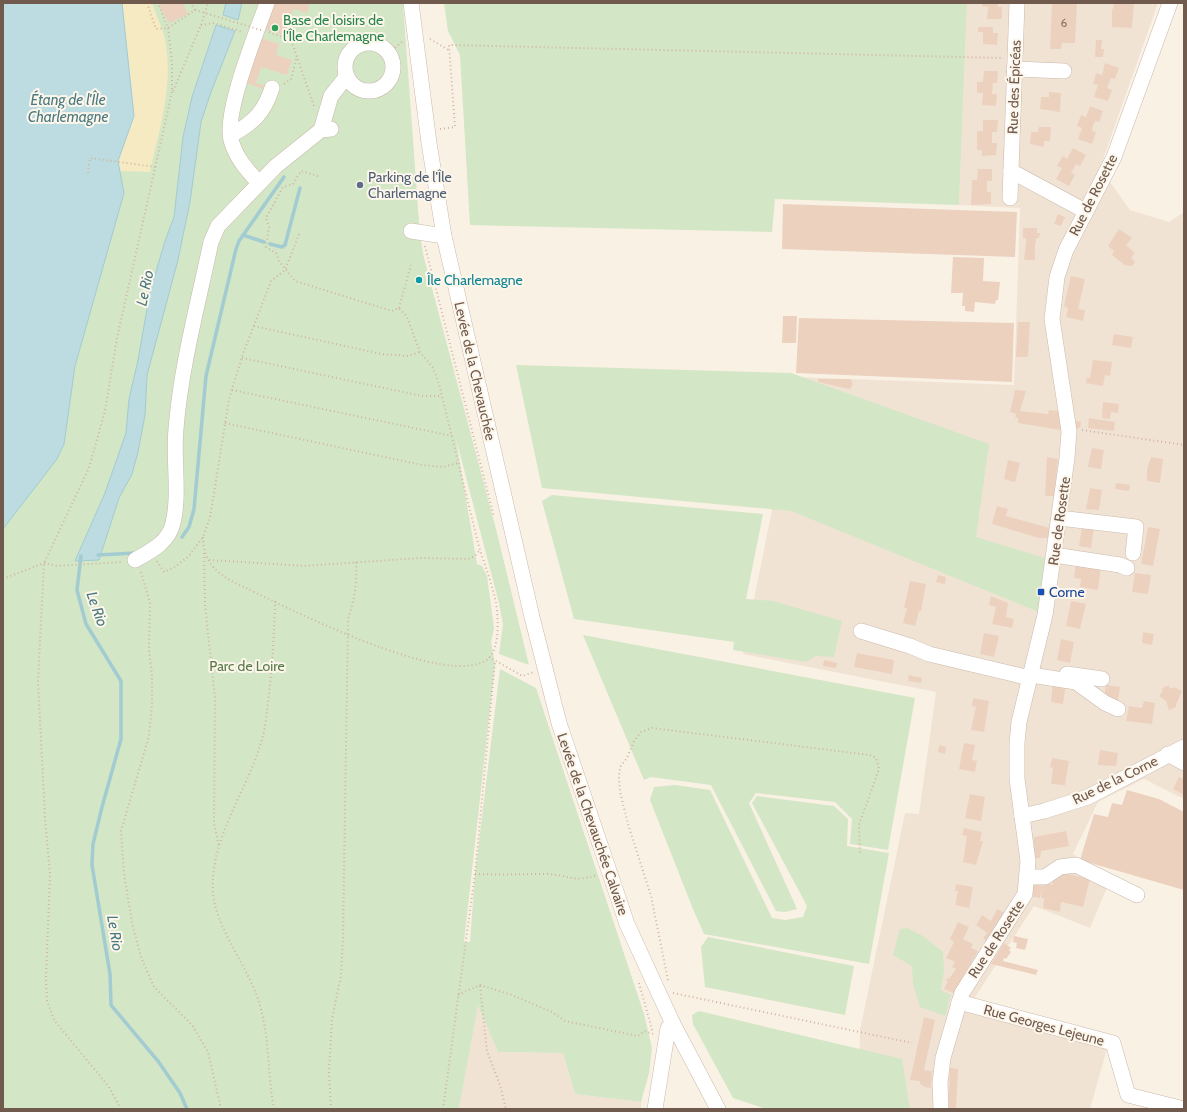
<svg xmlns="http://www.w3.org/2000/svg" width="1187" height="1112" font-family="Cabin,sans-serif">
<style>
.residential{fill:#f1e3d4}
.green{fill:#d3e6c5}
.sand{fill:#f6eac3}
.water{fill:#bcdce1;stroke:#a3cbd2}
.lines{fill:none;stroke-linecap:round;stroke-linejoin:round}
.stream{stroke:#a3cbd2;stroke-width:3.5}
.building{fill:#ecd1bf}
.minor-casing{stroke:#cab9ac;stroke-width:16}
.path{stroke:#d1b4a3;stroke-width:2;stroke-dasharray:1 3;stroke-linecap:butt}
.minor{stroke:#fff;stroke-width:15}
.path-bridge{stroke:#d1b4a3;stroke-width:2;stroke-dasharray:1 3;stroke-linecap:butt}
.leisure-dot{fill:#2e9e5b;stroke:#fdf6eb;stroke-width:1.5}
.service-dot{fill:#5c6f8a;stroke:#fdf6eb;stroke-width:1.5}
.culture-dot{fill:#0f9aa8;stroke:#fdf6eb;stroke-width:1.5}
.transit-dot{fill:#1a4fb4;stroke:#fdf6eb;stroke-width:1.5}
.labels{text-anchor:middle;stroke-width:4;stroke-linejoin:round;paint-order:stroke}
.number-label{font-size:12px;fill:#8f776a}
.leisure-label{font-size:14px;fill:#27864d;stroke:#fdf6eb;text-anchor:start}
.street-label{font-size:14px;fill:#70594d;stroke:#fdf6eb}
.service-label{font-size:14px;fill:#4e5e75;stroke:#fdf6eb;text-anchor:start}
.culture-label{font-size:14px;fill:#0d838f;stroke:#fdf6eb;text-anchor:start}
.transit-label{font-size:14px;fill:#164399;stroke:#fdf6eb;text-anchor:start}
.park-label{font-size:14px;fill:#587a49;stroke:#fdf6eb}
.water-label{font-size:15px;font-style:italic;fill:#497981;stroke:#fdf6eb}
</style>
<rect width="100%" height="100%" fill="#faf1e5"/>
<g class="residential">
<polygon points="967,3 1158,3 1100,168 1130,210 1169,222 1184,212 1184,799 1144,779 1098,802 1073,854 1111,878 1090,928 1034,906 968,1008 1108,1045 1090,1109 859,1109 860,1030 905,813 919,814 936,692 743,654 772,510 741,498 796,377 1014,385 1020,208 959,205"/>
<polygon points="478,1004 498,1052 563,1053 575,1094 641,1102 641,1109 459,1109"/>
</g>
<g class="green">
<polygon points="3,3 403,3 420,236 424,258 496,529 529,665 499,654 503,624 499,603 456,439 477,564 482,566 487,576 494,628 491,642 495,664 464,942 470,942 475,874 500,669 536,688 644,1014 652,1048 649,1073 641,1102 575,1094 563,1053 498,1052 478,1005 459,1109 3,1109"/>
<polygon points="444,3 967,3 959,205 775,199 772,232 470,225 460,55 448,31"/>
<polygon points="516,365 791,373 989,444 976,537 1045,558 1039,612 791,511 542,488"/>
<polygon points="552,495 763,514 746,599 773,601 842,621 834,657 816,656 806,662 733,650 734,642 574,619 542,501"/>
<polygon points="583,635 915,698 888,850 850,844 852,819 835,802 756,793 749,803 797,909 785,912 776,911 711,785 651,777 644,780"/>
<polygon points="675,785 710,790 772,918 785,920 803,917 807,906 752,803 757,796 834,806 848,819 847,846 889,853 869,964 704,934 693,909 650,800 654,787"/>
<polygon points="907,928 923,936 943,952 944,971 941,990 951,995 945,1016 920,1007 913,984 912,966 893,955 900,929"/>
<polygon points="708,937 854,966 845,1015 705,987 701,947"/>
<polygon points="699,1011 902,1059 910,1109 766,1109 733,1098 693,1024 692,1015"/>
</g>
<path class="sand" d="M122,3H152C155,13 160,22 163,32C176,77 160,128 150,172L120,171L118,161L134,116Z"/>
<g class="water">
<polygon points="3,3 122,3 134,116 118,161 124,193 75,366 64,444 57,459 3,529"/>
<polygon points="226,3 242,3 238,20 223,15"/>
<polygon points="216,25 235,31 211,92 201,122 190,202 178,260 147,375 145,415 138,452 132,474 119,498 99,560 75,561 105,493 126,433 129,399 138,360 150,292 165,241 174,217 183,137 192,97"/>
</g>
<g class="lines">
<g class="stream">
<polyline points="243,235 264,242"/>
<polyline points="270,244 282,247 285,245 300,188"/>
<polyline points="182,537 189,527 194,509 206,376 236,249 239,241 284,177"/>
<polyline points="98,555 136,553"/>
<polyline points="81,556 77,590 86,624 121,681 121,739 102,807 93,844 92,865 110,974 111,1005 158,1061 180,1093 187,1109"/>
</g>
</g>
<g class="building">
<polygon points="162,3 183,3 188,14 169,23 160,7"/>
<polygon points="273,3 274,4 309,3 307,13 293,9 285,35 264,29"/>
<polygon points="982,3 998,3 998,7 1002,7 1002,19 987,19 988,7 982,6"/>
<polygon points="1052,3 1077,3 1075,43 1062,43 1061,49 1050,49"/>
<polygon points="1114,3 1134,3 1132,28 1112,27 1112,9 1113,9"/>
<polygon points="978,27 993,27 993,33 998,33 997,45 983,44 983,32 978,32"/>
<polygon points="261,38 279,44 276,55 292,60 287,75 261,67 256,83 264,86 264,89 243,82 255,45 259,47"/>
<polygon points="1096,40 1102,40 1101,49 1104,49 1103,57 1095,57"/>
<polygon points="1105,63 1119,68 1115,79 1111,78 1107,88 1112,90 1108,101 1094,97 1098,85 1093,84 1096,73 1102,75"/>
<polygon points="984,71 998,71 997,83 993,83 992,94 997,94 996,106 982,105 983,93 977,93 977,82 983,82"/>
<polygon points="1049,92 1061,93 1060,112 1040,109 1041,97 1049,97"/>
<polygon points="1090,106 1103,111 1099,122 1095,121 1093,126 1092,131 1096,132 1092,144 1078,139 1082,128 1077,126 1081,115 1086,117"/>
<polygon points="983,120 998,120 997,132 992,132 992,143 997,143 996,155 982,156 982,150 977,150 977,131 983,131"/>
<polygon points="1039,127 1051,127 1050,141 1044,141 1044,147 1030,144 1031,132 1038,132"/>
<polygon points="1073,148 1086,155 1080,166 1076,164 1071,173 1075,175 1069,186 1056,179 1062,168 1057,166 1063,156 1067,159"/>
<polygon points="978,169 992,169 992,181 987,181 987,192 991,192 991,204 971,205 972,180 977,180"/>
<polygon points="783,204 1017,212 1015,257 782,249"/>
<polygon points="1058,214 1065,217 1061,226 1054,224"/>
<polygon points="1023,228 1037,228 1037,233 1040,233 1039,238 1036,238 1036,243 1035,243 1035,260 1024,260 1026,243 1026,238 1023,238"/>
<polygon points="1119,229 1132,238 1126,245 1135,253 1131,258 1135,262 1132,266 1125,265 1112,255 1114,251 1108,246"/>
<polygon points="953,257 984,258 983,281 1000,282 998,300 996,300 995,304 975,302 974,312 965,311 965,306 962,306 963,293 951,293"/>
<polygon points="1071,276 1085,279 1078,309 1085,310 1083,321 1066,317 1068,308 1064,306"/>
<polygon points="417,277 422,279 420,283 415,281"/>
<polygon points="783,316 797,316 796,343 782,343"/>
<polygon points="799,318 1014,323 1012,382 796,373"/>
<polygon points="1018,322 1030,322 1028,357 1016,357"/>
<polygon points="1114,334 1133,337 1131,348 1112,345"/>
<polygon points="1093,360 1112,362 1110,376 1105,375 1103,386 1086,383 1087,378 1090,378"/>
<polygon points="818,379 851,379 853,386 851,386 851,389 844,388 818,382"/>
<polygon points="1015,390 1026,391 1020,411 1048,414 1049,410 1058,411 1061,430 1018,423 1018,418 1015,417 1016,414 1010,412"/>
<polygon points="1103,402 1119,404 1118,413 1111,412 1110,419 1102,418"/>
<polygon points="1089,418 1115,422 1114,431 1088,428"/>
<polygon points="1076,421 1081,422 1080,428 1075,428"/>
<polygon points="1092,448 1104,450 1101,469 1088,467"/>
<polygon points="1047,457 1058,459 1054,496 1045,496"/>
<polygon points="1151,457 1163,459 1160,483 1147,481 1147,469"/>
<polygon points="1008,460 1020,463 1015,482 1004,479"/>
<polygon points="1116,483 1130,485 1129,491 1115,489"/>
<polygon points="1090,488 1102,490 1099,510 1086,509"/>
<polygon points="997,506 1008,509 1006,516 1050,528 1048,538 1039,538 992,524"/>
<polygon points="1082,527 1094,528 1091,548 1079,546"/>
<polygon points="1148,527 1160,529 1153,566 1141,564"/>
<polygon points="1076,562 1101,566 1098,590 1080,587 1081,579 1074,578"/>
<polygon points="1135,573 1151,575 1148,594 1132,592"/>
<polygon points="938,575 946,577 945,584 936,582"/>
<polygon points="910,581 926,584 921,611 919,611 915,626 903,623 907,608 904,608"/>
<polygon points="991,596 1008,603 1006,617 1014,619 1012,628 992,624 996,607 989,605"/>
<polygon points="1071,601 1086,604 1080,629 1066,626"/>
<polygon points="1143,632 1154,634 1152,645 1142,643"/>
<polygon points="984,633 999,636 994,657 980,654"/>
<polygon points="1061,639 1074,642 1070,663 1057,660"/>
<polygon points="857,653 894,660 892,674 854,667"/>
<polygon points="824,660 837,663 836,668 823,666"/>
<polygon points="909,675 922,678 921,683 908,681"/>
<polygon points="1053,681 1066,682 1063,704 1051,702"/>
<polygon points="1106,685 1120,687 1118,700 1104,698"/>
<polygon points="1169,685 1170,689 1174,687 1182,691 1177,703 1176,703 1176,707 1169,710 1166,701 1159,696 1163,690 1162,688"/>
<polygon points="973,698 989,701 984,732 971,730 976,707 972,706"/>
<polygon points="1144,701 1155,703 1152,724 1126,721 1129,706 1142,708"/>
<polygon points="964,743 975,745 972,760 977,761 975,772 959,769"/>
<polygon points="939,745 946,747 945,754 938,752"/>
<polygon points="1100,750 1118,753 1116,766 1098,765"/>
<polygon points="1052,758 1069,761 1065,785 1051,784 1053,768 1050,767"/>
<polygon points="1179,777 1184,779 1184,795 1173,789"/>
<polygon points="1127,790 1159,799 1184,812 1184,890 1080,860 1094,814 1108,817 1112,803 1122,805"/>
<polygon points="970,794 985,797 981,821 965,818"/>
<polygon points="964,828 982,832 980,841 983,841 976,865 963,862 967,836 962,835"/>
<polygon points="1066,831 1069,846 1041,851 1040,858 1033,858 1034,837"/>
<polygon points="1055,871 1090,879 1083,907 1061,902 1060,912 1043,908 1044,899 1058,902 1041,898 1043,883 1052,885"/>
<polygon points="1033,882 1043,883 1040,898 1029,896"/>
<polygon points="956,884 973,887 969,908 955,905 958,891 955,891"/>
<polygon points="997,909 1005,913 986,941 983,938 987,933 976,925 982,915 991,921"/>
<polygon points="958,922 969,927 963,939 973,944 971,948 978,951 954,993 944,989 948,981 946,981 947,978 949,979 956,969 952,967 955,962 946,958 954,942 950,939"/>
<polygon points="1014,936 1028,939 1025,950 1016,948 1017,943 1013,942"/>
<polygon points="1004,943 1011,948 1009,950 1011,952 1006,959 1004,958 1003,961 1038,970 1036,975 991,964"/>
<polygon points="924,1017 935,1020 924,1070 932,1071 931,1088 924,1087 924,1086 920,1084 920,1081 910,1080"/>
<polygon points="950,1068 958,1069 956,1109 948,1109"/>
</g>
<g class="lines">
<g class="minor-casing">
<g id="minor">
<polyline points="411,3 429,143 444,236 532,617 559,723 627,924 673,1024 718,1109"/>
<circle cx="369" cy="67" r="24"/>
<polyline points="1014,69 1064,71"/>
<polyline points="321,130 331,96 347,76"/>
<path d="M231,135C253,123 264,113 272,88"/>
<polyline points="1011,171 1085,211"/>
<path d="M259,183C247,170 236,158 231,140C224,112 256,34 267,3"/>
<polyline points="1010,198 1017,3"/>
<polyline points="411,231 444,236"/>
<polyline points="1059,518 1136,527 1133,553"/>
<polyline points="1054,555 1120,565 1127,568"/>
<path d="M135,560C151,551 169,542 173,523C180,494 173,459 176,429C181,366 198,304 211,242L218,226L276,166L321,130L331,129"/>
<polyline points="861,631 910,646 929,654 1030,678"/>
<polyline points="1067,674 1102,679"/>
<polyline points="1031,675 1076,682 1105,703 1118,709"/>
<polyline points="1168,754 1184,763"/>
<polyline points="1022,816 1044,811 1088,797 1184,747"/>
<polyline points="1027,877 1045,877 1060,867 1076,865 1137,895"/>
<polyline points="959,1002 1113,1043 1128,1095 1184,1109"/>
<polyline points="655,1109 668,1028 673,1024"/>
<polyline points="941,1109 940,1083 943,1058 962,993 1025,894 1028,861 1017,779 1017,743 1019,722 1045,615 1067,458 1069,431 1052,319 1057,277 1066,250 1114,157 1170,3"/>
</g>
</g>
<g class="path">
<polyline points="147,3 156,29 168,28 195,10 191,3"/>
<polyline points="201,25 214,23 243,32"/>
<polyline points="269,32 291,40 314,106"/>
<polyline points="430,39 449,50"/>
<polyline points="389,53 402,42"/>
<polyline points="284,84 291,79 297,56"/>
<polyline points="173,91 201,25 208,3"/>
<polyline points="440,129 455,127 449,45 1003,58"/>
<polyline points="88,173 90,158 156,167"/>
<polyline points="318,176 301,171 293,184 283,187 266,218 269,227 266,247 276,253 279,261 295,281 392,311 399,308"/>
<polyline points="425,246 494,517"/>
<polyline points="399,308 411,265"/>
<polyline points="254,326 381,354 408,356 420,352"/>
<polyline points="242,358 422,396 442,396"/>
<polyline points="232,390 452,436"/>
<polyline points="225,423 422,465 443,467 458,463"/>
<polyline points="1082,430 1184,445"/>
<path d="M203,537C204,562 214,571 235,583C277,602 453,695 490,657C499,646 498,623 497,610C494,586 484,565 478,543C465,490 452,437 439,384L433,368L420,352L407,317L399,308"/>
<polyline points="204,553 205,604 215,698 214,823 219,847"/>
<polyline points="209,560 304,566 420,558 468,559 475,556 480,550"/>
<polyline points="157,561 164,572 175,567 189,556 203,537 210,518 229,399 243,354 271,281 285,270 300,232"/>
<polyline points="141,572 150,603 149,650 152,676 152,705 149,736 121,831 124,873 132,923 141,957 154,987 192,1025 208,1052 221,1109"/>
<polyline points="3,579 44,563 57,566 122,562"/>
<polyline points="489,657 522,676 534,672"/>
<path d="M475,874C499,875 523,874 547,874C569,875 573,883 597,875"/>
<polyline points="668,980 651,896 628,824 620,792 619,778 620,767 627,758 634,741 641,732 652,728 870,755 876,758 879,769 859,825 860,854"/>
<polyline points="639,983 653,1033"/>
<polyline points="480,986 487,1051 500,1085 506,1109"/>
<polyline points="673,993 912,1043"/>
<polyline points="458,995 480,985 512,995 552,1012 565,1021 638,1036 644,1031 653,1034"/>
<polyline points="121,1109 109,1087 54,1020 47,1001 46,978 50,875 45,817 38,682 44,563 89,468 105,411 117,338 172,92 172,62 168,28 158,3"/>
<path d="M274,1109C267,1071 270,1033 257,996C245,964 216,926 213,894C209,838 248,791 262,739C265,730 266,719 267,710C272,673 274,638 275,601"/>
<path d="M331,1109L329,1072L332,1019L341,976L343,937L348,619C355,599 357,582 356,561"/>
<polyline points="443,1109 475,874 495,661"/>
</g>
<use href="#minor" class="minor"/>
<polyline class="path-bridge" points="195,10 264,31"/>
</g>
<circle class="leisure-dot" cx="275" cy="28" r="4"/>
<circle class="service-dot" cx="360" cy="185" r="4"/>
<circle class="culture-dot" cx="419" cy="280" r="4"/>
<rect class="transit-dot" x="1037" y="588" width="8" height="8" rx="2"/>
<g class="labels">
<g class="number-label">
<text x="1064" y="27">6</text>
</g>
<g class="leisure-label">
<text x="283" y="25">Base de loisirs de<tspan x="283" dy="16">l'Île Charlemagne</tspan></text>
</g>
<g class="street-label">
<text transform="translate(1014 87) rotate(-88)" y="5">Rue des Épicéas</text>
<text transform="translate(1093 195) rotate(-63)" y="5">Rue de Rosette</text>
<text transform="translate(475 371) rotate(77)" y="5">Levée de la Chevauchée</text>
<text transform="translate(1059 521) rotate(-82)" y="5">Rue de Rosette</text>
<text transform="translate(1115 780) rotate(-26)" y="5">Rue de la Corne</text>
<text transform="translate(593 824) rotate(71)" y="5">Levée de la Chevauchée Calvaire</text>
<text transform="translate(996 939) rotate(-57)" y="5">Rue de Rosette</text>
<text transform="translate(1044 1025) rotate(15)" y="5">Rue Georges Lejeune</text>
</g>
<g class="service-label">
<text x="368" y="182">Parking de l'Île<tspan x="368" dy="16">Charlemagne</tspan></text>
</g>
<g class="culture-label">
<text x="427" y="285">Île Charlemagne</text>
</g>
<g class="transit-label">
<text x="1049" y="597">Corne</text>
</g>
<g class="park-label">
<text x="247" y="671">Parc de Loire</text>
</g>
<g class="water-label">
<text x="68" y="105">Étang de l'Île<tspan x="68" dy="17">Charlemagne</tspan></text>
<text transform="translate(145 288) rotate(-78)" y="5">Le Rio</text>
<text transform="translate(97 609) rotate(70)" y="5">Le Rio</text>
<text transform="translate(115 933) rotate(80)" y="5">Le Rio</text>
</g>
</g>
<rect width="1187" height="1112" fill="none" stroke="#70594d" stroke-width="8"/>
</svg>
